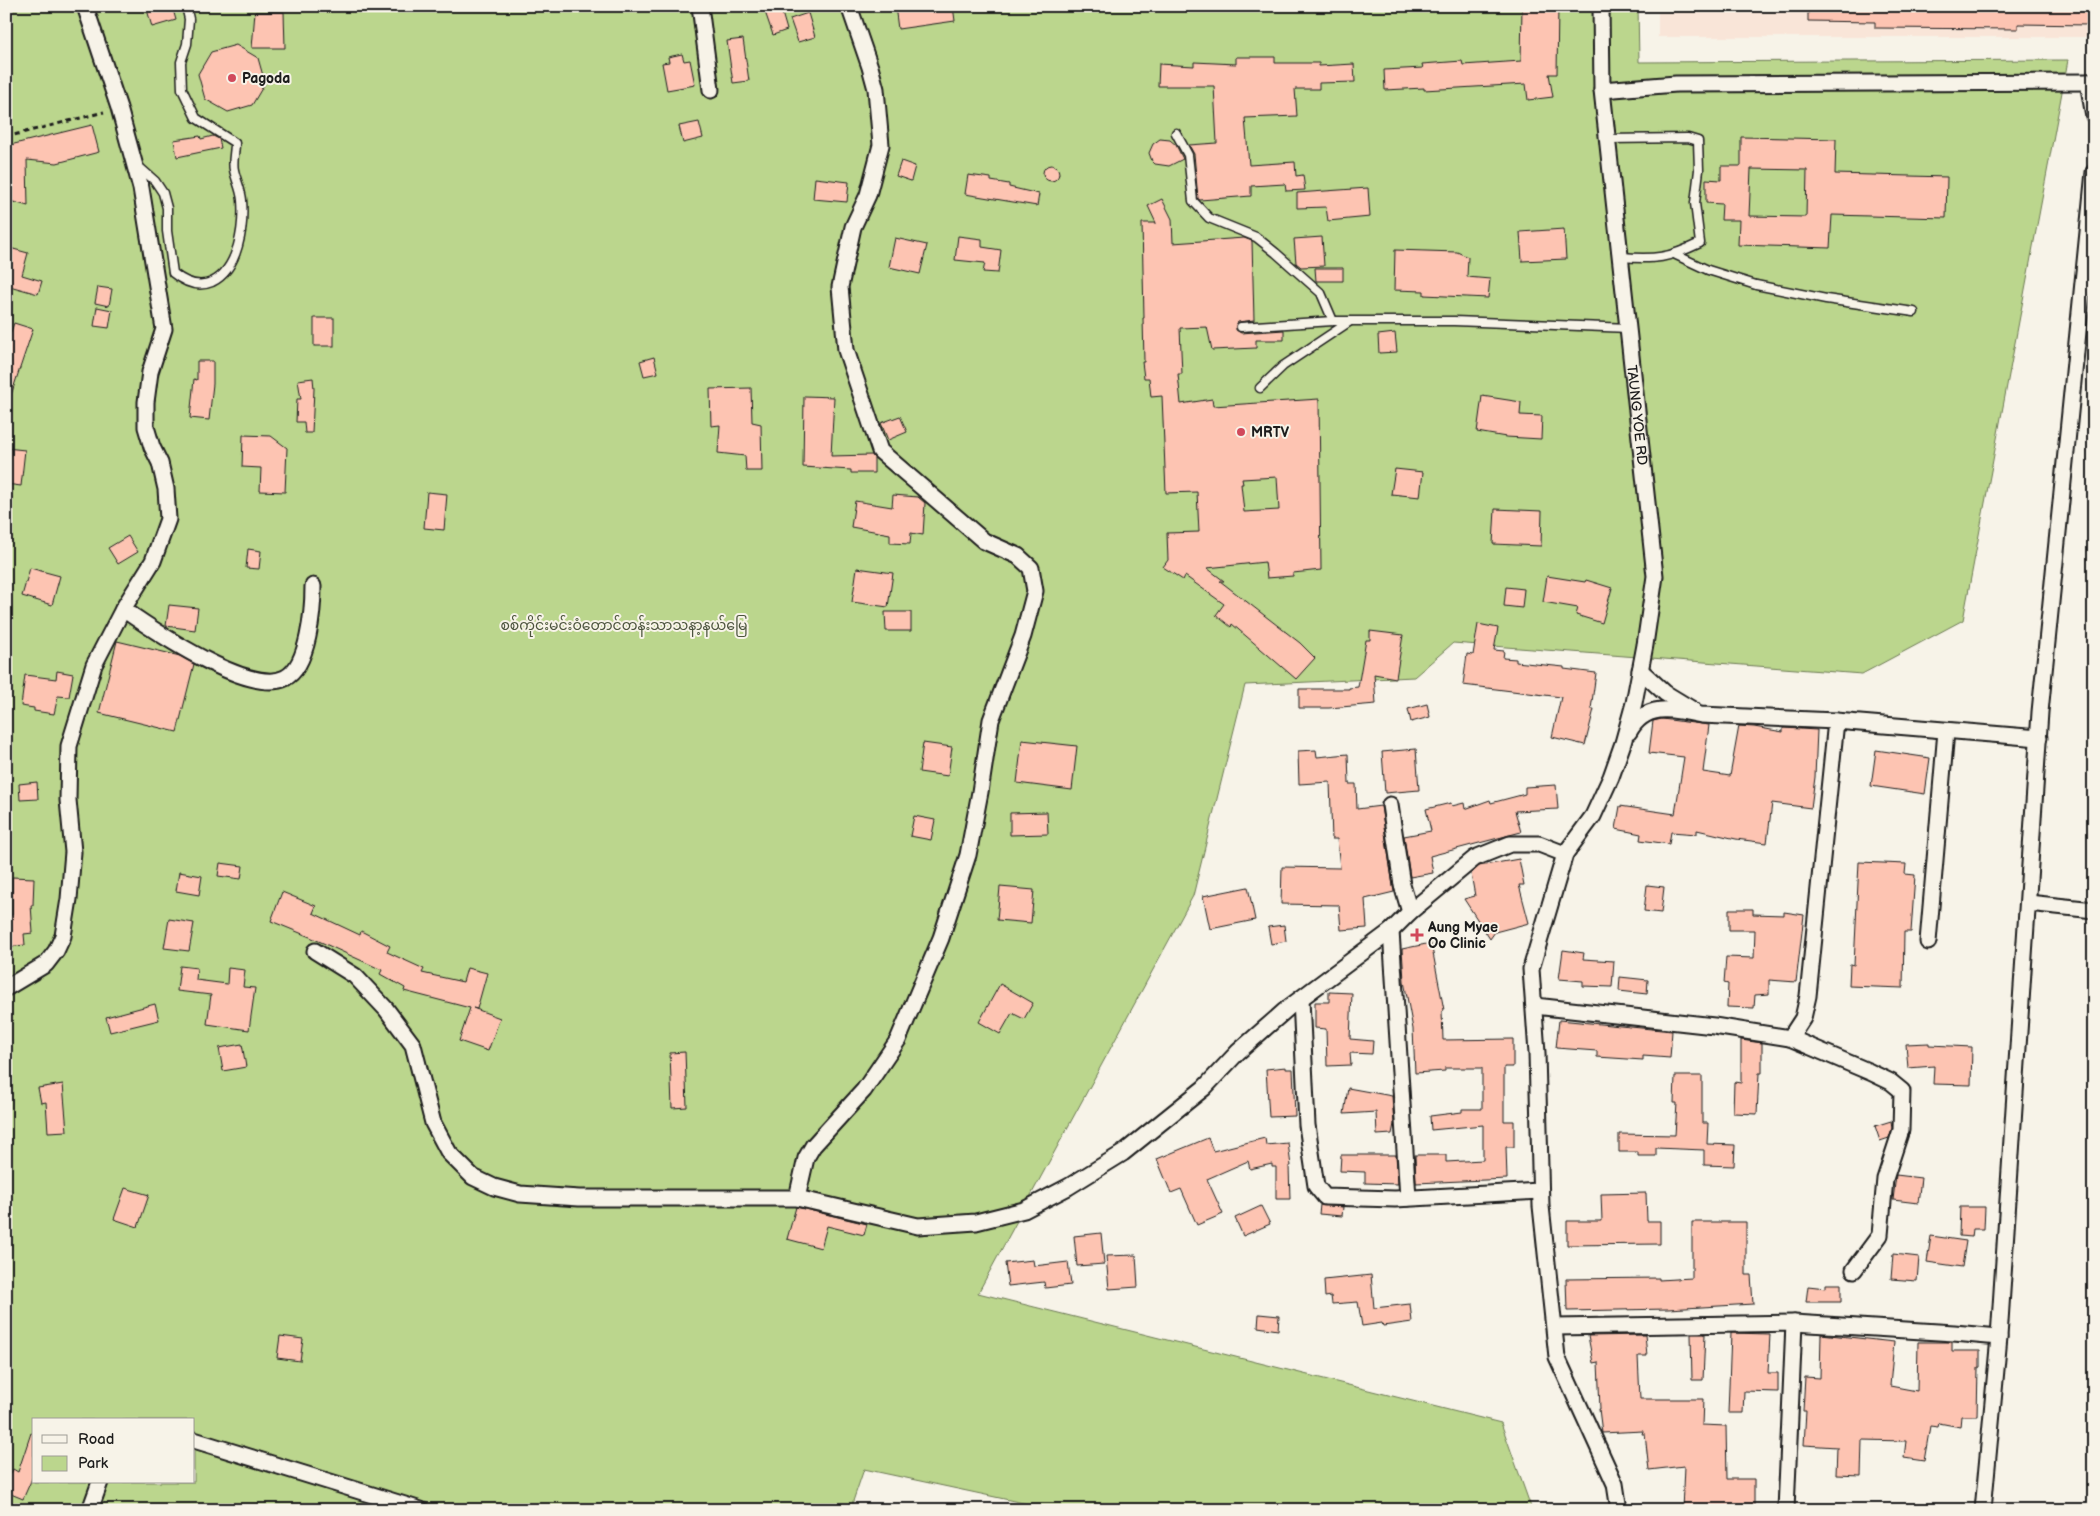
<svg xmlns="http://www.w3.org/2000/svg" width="2100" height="1516" font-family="'Balsamiq Sans','Noto Sans Myanmar',sans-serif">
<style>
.built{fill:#f9e5d8}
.green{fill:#bbd68d;stroke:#6c7954;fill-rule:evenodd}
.building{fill:#fdc4b2;stroke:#1c1c1c;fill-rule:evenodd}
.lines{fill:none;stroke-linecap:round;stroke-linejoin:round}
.lane-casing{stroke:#1c1c1c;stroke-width:11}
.street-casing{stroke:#1c1c1c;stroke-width:19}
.path{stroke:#1c1c1c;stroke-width:3;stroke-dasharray:5 4;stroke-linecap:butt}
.lane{stroke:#f7f3e8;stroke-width:8}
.street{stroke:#f7f3e8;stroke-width:15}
.poi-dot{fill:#d1495b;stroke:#f7f3e8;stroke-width:2}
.labels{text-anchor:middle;stroke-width:4;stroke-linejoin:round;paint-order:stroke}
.poi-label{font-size:14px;font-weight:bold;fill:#1c1c1c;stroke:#f7f3e8;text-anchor:start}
.street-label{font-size:14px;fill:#1c1c1c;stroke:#f7f3e8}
.park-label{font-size:14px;fill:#4c543e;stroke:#f7f3e8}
</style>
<rect width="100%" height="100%" fill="#f7f3e8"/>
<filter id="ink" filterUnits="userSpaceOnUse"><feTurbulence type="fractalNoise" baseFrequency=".02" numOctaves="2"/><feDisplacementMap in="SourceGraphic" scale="10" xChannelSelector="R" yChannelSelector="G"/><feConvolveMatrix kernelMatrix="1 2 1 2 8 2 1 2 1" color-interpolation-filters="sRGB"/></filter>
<g filter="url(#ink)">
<rect class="built" x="1658" y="6" width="436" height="31"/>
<path class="green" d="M6,6H1638L1639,62L2068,60L1963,620L1862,674L1453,643L1414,677L1245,685L1193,896L978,1293L1501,1423L1532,1510H1056L864,1469L850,1510H6ZM34,1420H194V1482H34Z"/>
<g class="building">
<polygon points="146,6 172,6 176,20 152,27"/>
<polygon points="763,6 780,6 787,30 773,35"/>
<polygon points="895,6 953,6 955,21 898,29"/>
<polygon points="1522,6 1558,6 1557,74 1549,74 1553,97 1528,100 1526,84 1424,90 1424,88 1385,90 1384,70 1423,68 1422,64 1462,61 1463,65 1521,61"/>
<polygon points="1808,6 2090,6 2090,25 2018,24 2018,29 1875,28 1875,22 1808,21"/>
<polygon points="255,12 284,12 285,48 252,48"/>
<polygon points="808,13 815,37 798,42 790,19"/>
<polygon points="743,39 749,81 733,83 727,41"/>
<polygon points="236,45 258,58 265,83 252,105 228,112 205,99 198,74 211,52"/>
<polygon points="682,54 684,61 690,60 695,85 667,90 662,63 669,62 668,57"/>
<polygon points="1236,57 1275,57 1275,63 1319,63 1319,66 1354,64 1355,82 1319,83 1319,89 1295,89 1297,116 1245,118 1249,165 1295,162 1296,176 1303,175 1305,190 1286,191 1285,184 1251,186 1251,196 1200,200 1198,199 1194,154 1189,145 1217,143 1214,86 1158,86 1159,64 1194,66 1194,62 1236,64"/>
<polygon points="699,122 703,138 683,143 679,126"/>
<polygon points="92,125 99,152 57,163 27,160 28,206 6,200 6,146"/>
<polygon points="200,136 201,139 213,136 219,139 221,148 177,157 174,140"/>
<path d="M1741,137L1836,139L1835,174L1947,177L1946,218L1832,215L1830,248L1738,245L1739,220H1721L1722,204L1706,203V179L1721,180V166H1741ZM1751,169L1807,170L1806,217L1749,216Z"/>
<polygon points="1160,139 1170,140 1176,145 1183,159 1169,166 1155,164 1152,161 1149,153 1153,144"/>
<polygon points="901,161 915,166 911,181 896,176"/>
<circle cx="1051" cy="173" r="8"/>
<polygon points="968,175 991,178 991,181 1009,184 1009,187 1039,194 1037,206 965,194"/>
<polygon points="815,178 849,182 847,202 813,199"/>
<polygon points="1368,188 1370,217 1328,221 1326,207 1297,208 1297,193"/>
<path d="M1162,199L1172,219L1173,243L1244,238L1252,241L1254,320L1238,322L1236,325V330L1241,333L1284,330V340H1256V348L1212,350L1207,327L1180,328L1182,374H1178L1181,404L1212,399L1213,406L1319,399L1321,570L1293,573V576L1267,578L1265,562L1207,568L1224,581H1220L1300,643L1315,658L1296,679L1232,624L1231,627L1216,615L1224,604L1185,576L1183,580L1163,567L1168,560L1167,533L1199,532L1197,492L1166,493L1162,396L1151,397L1149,378H1144L1142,362H1144L1143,318H1144L1142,223H1156L1148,206ZM1277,477L1279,510L1244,512L1241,484H1243L1242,479Z"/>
<polygon points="1564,229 1566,259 1522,261 1520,232"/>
<polygon points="958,236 982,239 982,247 1001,250 998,273 983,272 985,263 955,260"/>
<polygon points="1322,237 1324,266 1301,267 1296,263 1294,239"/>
<polygon points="895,238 927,245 920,274 889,267"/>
<polygon points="6,247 28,253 22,275 42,281 38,294 6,285"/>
<polygon points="1395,250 1457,252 1468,257 1467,277 1490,279 1488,298 1424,295 1424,291 1394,290"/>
<polygon points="1315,268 1343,268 1343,281 1316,281"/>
<polygon points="98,287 112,289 109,306 95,303"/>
<polygon points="97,307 112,310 109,328 94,326"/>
<rect x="314" y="318" width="20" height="28"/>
<polygon points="14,323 33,329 8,404 6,403 6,346"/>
<polygon points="1395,333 1397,352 1379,353 1378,335"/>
<polygon points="654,357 658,373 644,376 640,361"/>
<polygon points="197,361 213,361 213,384 209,420 190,418 194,379 197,380"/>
<polygon points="313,378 314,389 312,433 305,433 304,422 296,422 297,399 301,399 298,380"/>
<polygon points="751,388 752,422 761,424 762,471 746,471 745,456 718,453 720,425 711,426 710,389"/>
<polygon points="804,396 834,397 831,456 872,455 874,458 874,473 851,473 851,470 803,467"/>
<polygon points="1482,396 1521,402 1520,415 1542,416 1541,439 1506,437 1477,432"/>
<polygon points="900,416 907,432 888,440 881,423"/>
<polygon points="243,435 271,436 287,448 285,492 260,491 261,468 242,467"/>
<polygon points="6,448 25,450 21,486 6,484"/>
<polygon points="1395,469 1423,472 1420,497 1391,494"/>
<polygon points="427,492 447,494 444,530 424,528"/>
<polygon points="893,495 918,497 925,503 923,535 911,533 910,544 890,543 890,534 851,527 855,501 892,507"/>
<polygon points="1495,509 1542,511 1541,546 1493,544"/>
<polygon points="128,536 138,552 118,564 108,548"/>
<polygon points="248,549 261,551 259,569 246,568"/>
<polygon points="30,568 60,576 52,605 22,596"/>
<polygon points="857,568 893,573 888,607 852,602"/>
<polygon points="1547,576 1585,582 1586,580 1612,588 1602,623 1576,615 1578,608 1543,602"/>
<polygon points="1506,587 1524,589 1522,608 1504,606"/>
<polygon points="169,605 198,608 195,630 166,626"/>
<polygon points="885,612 911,612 911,631 886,631"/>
<polygon points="1478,624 1498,628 1494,650 1504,651 1503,658 1516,659 1516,662 1564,667 1564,669 1596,673 1591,709 1594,709 1585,745 1552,737 1561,697 1463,685 1467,654 1473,655"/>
<polygon points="1370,631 1403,635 1396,678 1374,674 1376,704 1329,708 1299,708 1299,689 1349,689 1349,688 1358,687 1366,640 1370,640"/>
<polygon points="117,641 180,656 194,664 177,732 99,713"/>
<polygon points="57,671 73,674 69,697 58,696 54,714 34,711 34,708 21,706 25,675 56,679"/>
<polygon points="1427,704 1430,717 1411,722 1408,709"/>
<polygon points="1662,719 1709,725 1703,772 1730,776 1739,726 1754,727 1783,732 1783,728 1817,730 1815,777 1811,808 1772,803 1767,843 1736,839 1697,830 1697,834 1671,832 1669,844 1640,840 1641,834 1616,829 1620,806 1675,814 1684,757 1649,753 1653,721"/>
<polygon points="1022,740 1077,746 1072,790 1017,783"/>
<polygon points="923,743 952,747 948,776 919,772"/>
<polygon points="1416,749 1419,790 1385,793 1382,752"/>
<polygon points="1316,750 1317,757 1348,754 1349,784 1356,784 1357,809 1381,806 1394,892 1365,899 1367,928 1341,930 1339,905 1281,904 1282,867 1340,868 1337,839 1332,839 1330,782 1299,784 1298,751"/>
<polygon points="1876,750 1930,758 1925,794 1871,786"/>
<polygon points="37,782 38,799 20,800 19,784"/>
<polygon points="1556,785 1558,809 1515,811 1521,832 1430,856 1433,873 1410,877 1404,836 1431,831 1426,809 1451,803 1452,806 1464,803 1465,809 1490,800 1491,803 1525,794 1525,787"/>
<polygon points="1047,812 1048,834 1010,835 1010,813"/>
<polygon points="914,816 935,820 931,840 910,836"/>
<polygon points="1519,859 1524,885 1519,885 1529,923 1495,932 1490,939 1464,899 1475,896 1471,874 1479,866"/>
<polygon points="1859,862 1906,864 1905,874 1915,875 1911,932 1904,932 1903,988 1849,986 1850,964 1854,965"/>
<polygon points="220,863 243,866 241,879 218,876"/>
<polygon points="179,872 202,876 199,895 176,891"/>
<polygon points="12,877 34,878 33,905 31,905 33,933 24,934 25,945 6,947 6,915 12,915"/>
<polygon points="1647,885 1664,887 1661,913 1644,911"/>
<polygon points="1000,887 1034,890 1031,923 997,920"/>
<polygon points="1248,887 1255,920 1210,929 1203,896"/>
<polygon points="282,892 316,906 313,913 360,935 361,931 390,946 387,952 424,969 422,973 463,982 467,968 487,973 477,1009 473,1008 500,1018 488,1051 459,1041 470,1008 404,991 405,988 380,974 382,970 310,937 271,921"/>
<polygon points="1729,909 1753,909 1753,914 1784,915 1784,912 1804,915 1796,982 1769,980 1769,994 1755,995 1754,1008 1727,1007 1728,984 1724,983 1726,957 1754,958 1755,930 1729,930"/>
<polygon points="169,919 194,923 189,951 164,948"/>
<polygon points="1284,925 1286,941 1271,944 1268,927"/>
<polygon points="1431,943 1444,1010 1442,1011 1443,1040 1513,1039 1513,1067 1504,1067 1504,1121 1514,1121 1514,1147 1506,1147 1507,1179 1416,1183 1415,1155 1446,1155 1446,1162 1483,1160 1483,1125 1431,1130 1430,1116 1462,1112 1462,1109 1482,1109 1482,1068 1445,1068 1445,1071 1415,1073 1413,1029 1404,981 1402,949"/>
<polygon points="1563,950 1584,953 1583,959 1614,961 1612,987 1583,986 1583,981 1559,979"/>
<polygon points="180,966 197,968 196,980 227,984 228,968 245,970 243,987 255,988 249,1030 207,1024 211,995 177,991"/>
<polygon points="1620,977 1648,980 1647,994 1619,991"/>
<polygon points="1000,984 1033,1003 1024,1019 1012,1013 1000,1034 979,1022"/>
<polygon points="1329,992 1352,993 1350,1039 1373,1041 1372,1054 1350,1053 1351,1065 1327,1066 1326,1029 1315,1028 1315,1002 1329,1002"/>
<polygon points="155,1004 159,1020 110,1032 106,1017"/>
<polygon points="1559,1020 1672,1031 1670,1058 1643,1056 1643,1060 1597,1057 1597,1051 1556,1048"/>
<polygon points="1741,1040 1762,1043 1762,1073 1759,1073 1757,1114 1733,1113 1734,1082 1741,1083"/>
<polygon points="1929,1043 1929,1045 1972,1047 1971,1085 1933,1084 1934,1066 1908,1068 1906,1044"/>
<polygon points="242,1044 246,1067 223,1071 219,1048"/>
<polygon points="685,1052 687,1107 672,1108 670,1053"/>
<polygon points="1286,1067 1286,1069 1293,1069 1295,1116 1269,1117 1266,1069"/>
<polygon points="1675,1076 1702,1076 1702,1123 1708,1123 1707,1144 1735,1145 1734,1166 1704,1165 1704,1150 1656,1148 1656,1156 1638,1156 1638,1152 1619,1152 1619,1134 1675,1135 1677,1103 1674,1103"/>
<polygon points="63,1084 67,1131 48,1132 46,1102 41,1103 38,1088"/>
<polygon points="1348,1088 1392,1096 1394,1124 1392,1134 1377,1135 1376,1112 1344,1114"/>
<polygon points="1891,1121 1892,1128 1889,1138 1880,1141 1875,1126"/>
<polygon points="1208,1138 1213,1151 1265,1138 1266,1145 1288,1143 1291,1166 1289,1166 1290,1199 1276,1199 1276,1167 1272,1167 1272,1164 1250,1169 1248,1161 1207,1179 1223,1214 1197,1225 1181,1189 1171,1193 1157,1159"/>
<polygon points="1341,1155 1396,1155 1398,1184 1365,1183 1365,1172 1340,1171"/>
<polygon points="1896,1175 1921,1178 1918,1203 1893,1200"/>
<polygon points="125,1188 149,1195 138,1227 114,1219"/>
<polygon points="1646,1193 1647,1221 1660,1221 1660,1244 1567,1245 1567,1221 1602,1221 1601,1194"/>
<polygon points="1320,1205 1343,1207 1342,1216 1319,1214"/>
<polygon points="1261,1206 1270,1224 1243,1236 1235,1218"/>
<polygon points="796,1207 867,1224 864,1235 827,1226 821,1248 787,1239"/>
<polygon points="1960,1207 1985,1207 1984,1229 1973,1229 1972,1237 1959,1236"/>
<polygon points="1692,1222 1746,1222 1746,1275 1751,1275 1753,1304 1668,1309 1567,1311 1566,1279 1659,1278 1659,1280 1692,1278"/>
<polygon points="1101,1233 1104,1264 1077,1266 1074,1236"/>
<polygon points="1931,1236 1966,1241 1962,1267 1927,1262"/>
<polygon points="1893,1254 1919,1257 1917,1281 1891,1279"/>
<polygon points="1136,1255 1138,1287 1109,1289 1106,1256"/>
<polygon points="1033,1260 1034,1266 1068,1262 1071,1285 1045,1288 1044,1282 1008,1286 1005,1263"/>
<polygon points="1371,1275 1374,1308 1410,1304 1412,1322 1383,1326 1382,1323 1362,1326 1358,1302 1332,1304 1331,1296 1325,1297 1324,1280"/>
<polygon points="1826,1284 1841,1284 1841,1302 1806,1302 1808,1286 1826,1288"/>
<polygon points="1259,1314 1279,1316 1278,1330 1258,1327"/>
<polygon points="1731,1333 1770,1334 1768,1373 1778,1373 1778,1392 1744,1391 1743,1413 1728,1413"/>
<polygon points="1691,1334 1705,1334 1703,1380 1692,1380"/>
<polygon points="1821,1334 1894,1342 1890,1386 1917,1391 1918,1342 1952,1342 1952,1351 1980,1351 1980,1367 1978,1368 1977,1416 1961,1416 1960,1427 1939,1423 1938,1427 1930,1426 1924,1461 1904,1458 1906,1441 1862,1440 1861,1476 1836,1475 1837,1447 1804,1445 1806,1411 1803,1411 1805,1377 1820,1378"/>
<polygon points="1645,1335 1647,1356 1638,1356 1640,1399 1703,1399 1702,1425 1726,1426 1727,1479 1754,1479 1754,1509 1682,1510 1684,1466 1649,1470 1645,1434 1642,1434 1643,1431 1602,1433 1599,1409 1600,1409 1598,1362 1593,1363 1588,1336"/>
<polygon points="280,1336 303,1339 300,1361 277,1358"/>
<polygon points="31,1433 34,1434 34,1474 23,1499 6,1492 6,1484 13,1469 18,1472"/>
</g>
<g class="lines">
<g class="lane-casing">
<g id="lane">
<polyline points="1176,133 1188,155 1193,201 1209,218 1256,237 1276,253 1321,293 1333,321"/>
<path d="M1608,139L1688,138L1698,141L1699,170L1695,203L1700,243C1669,258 1655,260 1621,257"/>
<path d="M138,166L155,181L163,193L167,208V231L173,273C184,282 198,288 212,282C239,269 244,226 242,200C241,189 236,180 234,170C232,162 235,152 235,143L196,118L182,89L181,62L187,44L189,19L186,6"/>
<polyline points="1676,255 1708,270 1756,285 1826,299 1914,312"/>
<polyline points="1241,327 1333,321 1454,321 1629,328"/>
<polyline points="1260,388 1283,366 1349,322"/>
</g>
</g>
<g class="street-casing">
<g id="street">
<polyline points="700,6 711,90"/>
<path id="s1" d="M1601,6L1602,90L1655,576L1645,645L1634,703L1623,743L1611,777L1593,816L1565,854L1531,969L1537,1053L1541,1206L1557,1357L1615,1484L1619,1510"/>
<polyline points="2088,82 2094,116"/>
<polyline points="1602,90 1676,84 2094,82"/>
<path d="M123,609C153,630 250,696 285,678C309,666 313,609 313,586"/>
<polyline points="1640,670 1665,693 1693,710"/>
<path d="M1629,732C1645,702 1673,709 1701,715L1836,721L2039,738"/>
<polyline points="1390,805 1402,885 1410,912"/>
<polyline points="2028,903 2094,910"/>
<polyline points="1391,931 1408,1198"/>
<polyline points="1928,942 1946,731"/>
<polyline points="315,951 355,976 386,1009 413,1045 433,1123 449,1153 473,1177 494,1187 520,1194 579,1198 797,1198 918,1226 976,1222 1024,1210 1068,1187 1123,1153 1204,1088 1238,1052 1288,1008 1391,931 1410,912 1475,858 1510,844 1539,844 1565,854"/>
<polyline points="6,988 46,964 56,951 63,936 69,899 73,852 68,800 69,746 94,665 123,609 153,561 168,519 166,489 160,463 152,447 146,427 146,402 150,372 164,329 141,188 119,108 85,6"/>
<polyline points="1301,999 1307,1125 1316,1186 1325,1197 1395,1199 1540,1191"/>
<polyline points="1535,1006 1714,1026 1790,1038 1870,1072 1891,1082 1902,1091 1901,1130 1885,1179 1880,1235 1854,1270"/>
<polyline points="1790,1038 1803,1018 1808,996 1836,721"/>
<polyline points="797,1198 806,1158 813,1146 864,1090 898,1040 941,938 968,855 980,792 991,720 1023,636 1035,591 1031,568 1018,556 984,541 880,451 846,350 840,287 853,227 868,195 881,145 876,89 870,67 849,6"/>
<polyline points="1555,1327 1794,1323 1954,1333 1999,1337"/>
<polyline points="194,1440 421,1510"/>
<polyline points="90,1510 100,1482"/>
<polyline points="1786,1510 1794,1323"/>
<polyline points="1983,1510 1999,1337 2040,712 2094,172"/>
</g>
</g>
<polyline class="path" points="6,137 104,112"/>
<use href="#lane" class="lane"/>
<use href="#street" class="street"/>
</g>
</g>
<g class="poi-dot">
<circle cx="232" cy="78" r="5"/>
<circle cx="1241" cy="432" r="5"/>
<path d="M1414.5 927.5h5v5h5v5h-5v5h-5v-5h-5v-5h5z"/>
</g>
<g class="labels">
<g class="poi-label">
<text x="242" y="83">Pagoda</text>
<text x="1251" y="437">MRTV</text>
<text x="1428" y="932">Aung Myae<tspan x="1428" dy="16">Oo Clinic</tspan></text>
</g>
<g class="street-label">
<text dy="5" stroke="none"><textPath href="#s1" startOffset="411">TAUNG YOE RD</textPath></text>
</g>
<g class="park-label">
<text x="624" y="630">စစ်ကိုင်းမင်းဝံတောင်တန်းသာသနာ့နယ်မြေ</text>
</g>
</g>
<rect width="2100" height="1516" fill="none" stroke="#f7f3e8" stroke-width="25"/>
<rect x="12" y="12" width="2075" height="1491" fill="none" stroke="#1c1c1c" stroke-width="2" filter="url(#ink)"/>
<rect x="32" y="1418" width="162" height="65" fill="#f7f3e8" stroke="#9f9d96"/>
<rect x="42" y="1435" width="25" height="8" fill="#f7f3e8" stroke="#9f9d96"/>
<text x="78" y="1444" font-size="15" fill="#1c1c1c">Road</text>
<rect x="42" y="1456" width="25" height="15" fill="#bbd68d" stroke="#9f9d96"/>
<text x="78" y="1468" font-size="15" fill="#1c1c1c">Park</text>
</svg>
